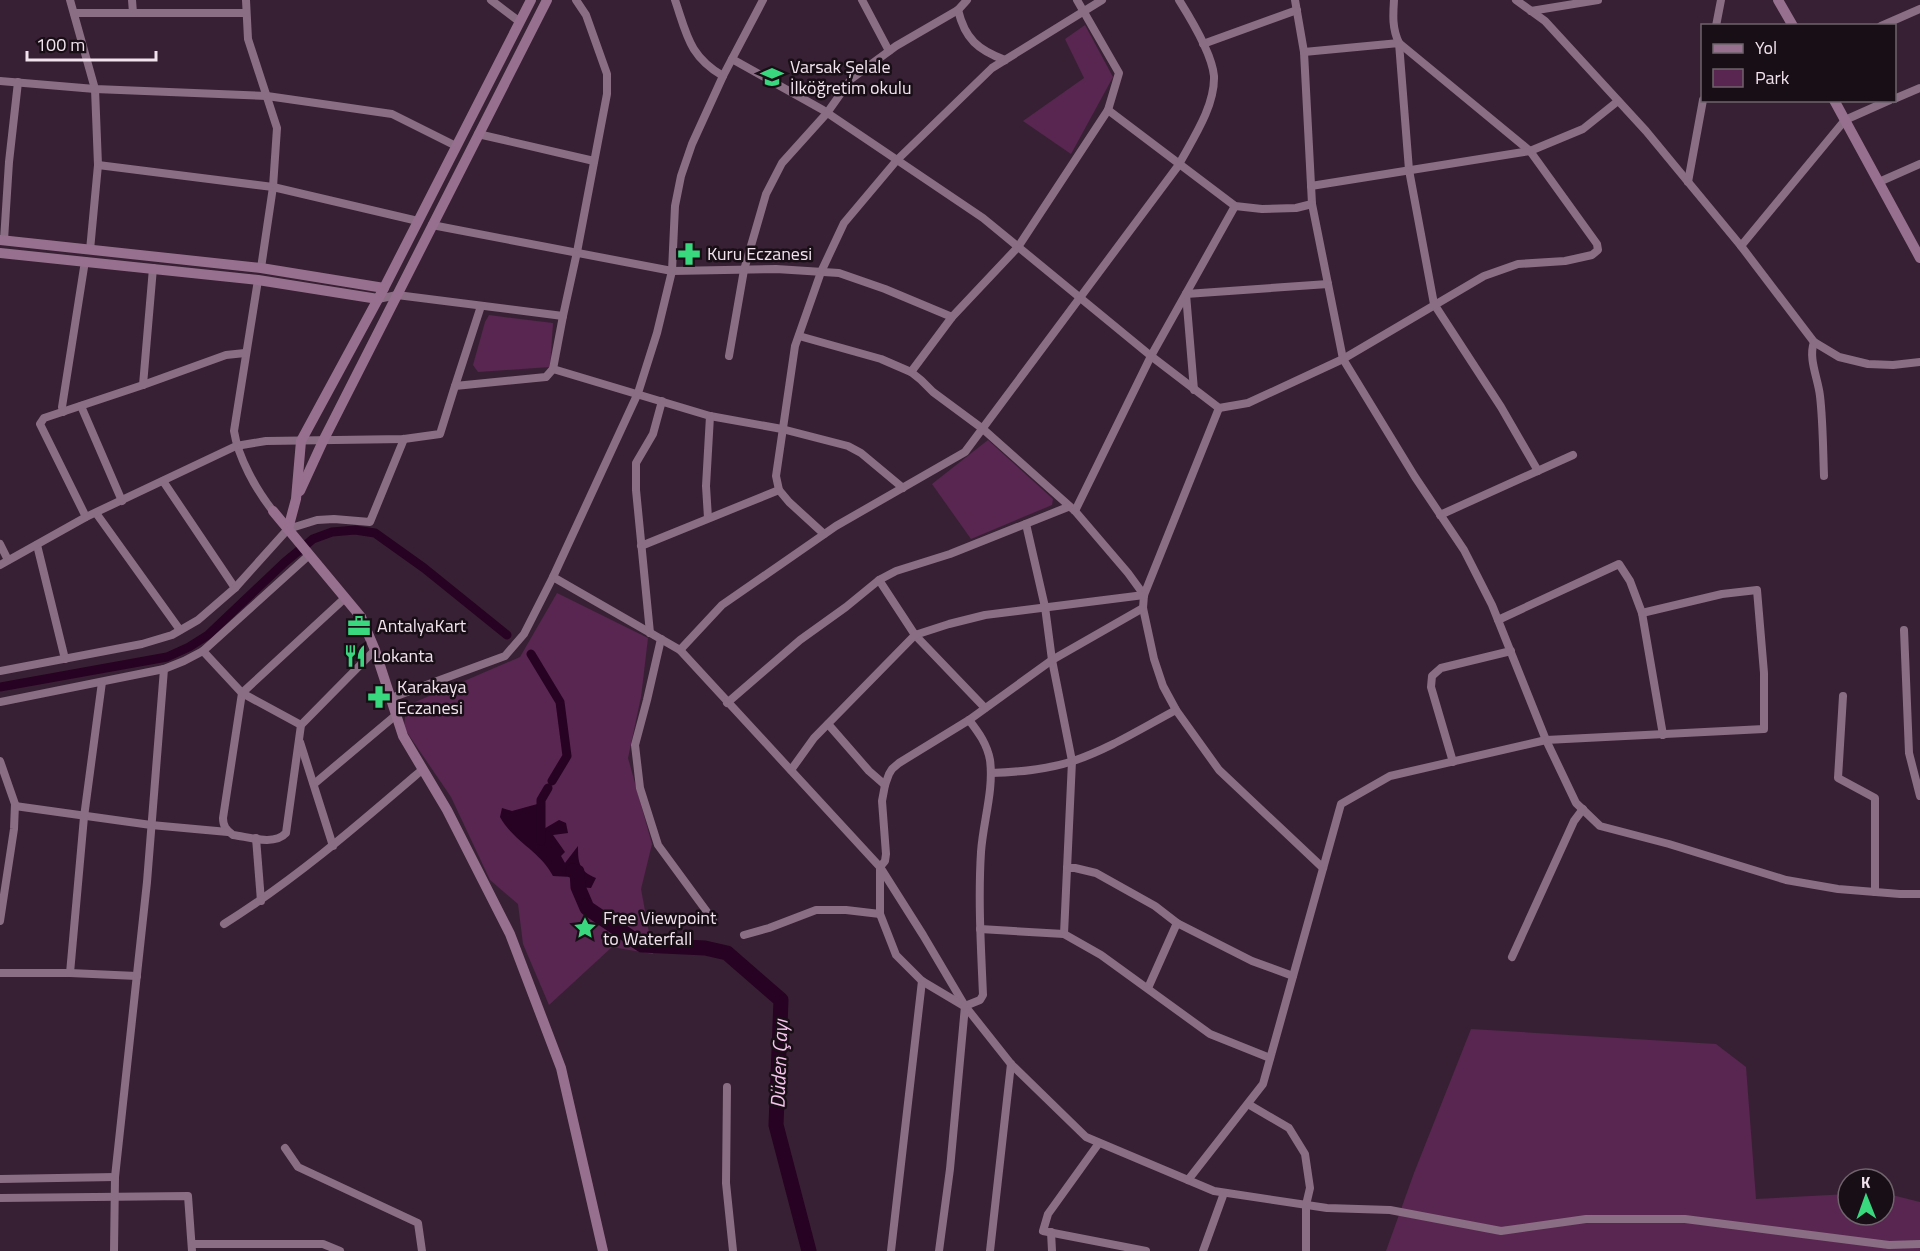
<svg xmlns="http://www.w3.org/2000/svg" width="1920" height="1251" font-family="'Titillium Web',sans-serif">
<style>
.green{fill:#582651}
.water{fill:#270223}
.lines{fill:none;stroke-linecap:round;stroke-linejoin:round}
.canal{stroke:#270223;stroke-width:9}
.river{stroke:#270223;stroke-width:15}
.street{stroke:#8a6e84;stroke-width:8}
.secondary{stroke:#98708f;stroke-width:10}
.labels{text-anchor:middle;stroke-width:5;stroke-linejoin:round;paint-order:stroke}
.poi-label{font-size:18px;fill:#f2e2ee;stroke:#180e16;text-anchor:start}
.water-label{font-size:20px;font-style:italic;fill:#f5c3eb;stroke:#180e16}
</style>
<rect width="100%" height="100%" fill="#372033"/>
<g class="green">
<polygon points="1085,25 1113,77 1071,154 1023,121 1084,78 1065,39"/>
<polygon points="489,315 553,323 550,367 478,372 473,365 485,322"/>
<polygon points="988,440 1053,499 1052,505 971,539 932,484"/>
<polygon points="557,593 648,638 641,697 628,758 652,844 641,889 653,954 612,947 549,1005 523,944 518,904 490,880 451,797 404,728 406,706 520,657"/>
<polygon points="1471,1029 1716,1044 1746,1067 1756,1199 1848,1194 1848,1215 1884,1215 1884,1193 1920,1202 1920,1251 1386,1251 1414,1173"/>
</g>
<path class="water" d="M541,803L542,806C539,815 535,822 542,830L559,820L566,823L568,833L553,835L565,852L561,856L565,863L578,846C578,863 579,871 596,878L591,888L578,887L572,877L553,876C541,852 513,841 500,817L502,808L512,811Z"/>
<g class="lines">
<g class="canal">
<polyline points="531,654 560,702 567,756 552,781"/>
<polyline points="0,687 167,657 189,647 208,635 285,562 313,539 332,532 355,530 375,533 424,568 507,635"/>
<polyline points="541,841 541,800 548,788"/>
</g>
<polyline class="river" points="573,871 577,872 578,887 587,908 642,945 705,948 727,953 781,1000 776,1125 809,1251"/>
<g class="street">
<polyline points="70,0 95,89 98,165 90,250"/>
<polyline points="132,0 133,13"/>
<polyline points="246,0 248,39 277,128 273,187 261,268"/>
<polyline points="491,0 520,22"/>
<path d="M675,0C687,35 689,56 723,76"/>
<polyline points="862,0 889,51"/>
<polyline points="1077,0 1119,73 1108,110 1018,247 952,317 911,372 921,380 933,392 983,429 1075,511 1128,573 1144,595"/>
<polyline points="1295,0 1304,52 1312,204 1343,359 1415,477 1464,550 1492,605 1546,740 1576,803 1600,826 1669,844 1786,880 1838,889 1900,894 1920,894"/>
<polyline points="1516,0 1545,21 1646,131 1741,246 1814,342 1839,357 1868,364 1893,365 1920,362"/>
<path d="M958,10C965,39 978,50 1005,60"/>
<polyline points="1531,11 1598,0"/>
<polyline points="74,13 246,13"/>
<polyline points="1716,26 1721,0"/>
<polyline points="1881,26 1920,9"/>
<polyline points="1203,44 1297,10"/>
<polyline points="1304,52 1399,43 1409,170 1434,304 1501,407 1538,471"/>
<path d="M732,59L823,110L983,218L1151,356L1219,408L1248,403L1343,359L1484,276L1518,264L1565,261L1592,255L1598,250L1597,244L1530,151L1399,43C1392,28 1393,15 1394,0"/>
<polyline points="0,81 95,89 267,96 392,114 456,146"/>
<polyline points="1894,99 1920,88"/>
<polyline points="1108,110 1235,206 1262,209 1296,208 1312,204"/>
<polyline points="478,134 594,161"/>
<polyline points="98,165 273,187 418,221"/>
<polyline points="1688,182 1703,100"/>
<polyline points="1879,182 1920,164"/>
<polyline points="1311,186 1530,151 1583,129 1618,101"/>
<polyline points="432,225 672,271 776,269 839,273 885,289 952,317"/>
<polyline points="4,240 9,162 18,82"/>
<polyline points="1741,246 1845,120 1890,100"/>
<path d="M258,280L234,431C238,457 256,490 273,511"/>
<polyline points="563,316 577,252 607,94 607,74 586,15 576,0"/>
<polyline points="799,336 881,359 911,372"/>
<path d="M1814,342C1808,359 1818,378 1820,396C1823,422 1823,449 1824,476"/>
<polyline points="729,356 744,270 766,194 782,163 827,113 851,79 896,46 958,10 967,0"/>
<polyline points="553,369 710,416 782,429 848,446 861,453 903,488"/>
<polyline points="143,385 153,268"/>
<polyline points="455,386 481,306"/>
<polyline points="1194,390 1186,294 1328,284"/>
<polyline points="81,406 122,501"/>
<polyline points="1219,408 1144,595 1143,608 1154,659 1163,686 1176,710 1219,770 1323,868"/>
<polyline points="63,412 62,407 85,261"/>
<polyline points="163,481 235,588"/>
<polyline points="1075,511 1151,356 1235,206"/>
<polyline points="96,513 180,630"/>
<polyline points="1440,515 1573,455"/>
<polyline points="86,517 40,424 44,418 143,385 226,355 245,353"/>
<polyline points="708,518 706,486 710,416"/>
<polyline points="1026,524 1045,607 1052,660 1072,761 1064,934"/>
<polyline points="824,534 789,502 779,490 776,476 795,346 821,272 844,223 897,160 992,68 1102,0"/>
<polyline points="0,544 8,560"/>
<polyline points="37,545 65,659"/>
<polyline points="641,546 779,490"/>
<polyline points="0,565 86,517 236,446 266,441 404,439 440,434 455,386 546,377 553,369 563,316 397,295 378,299"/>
<polyline points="553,577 680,650 880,867 923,935 965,1006 1011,1064 1086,1137 1214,1191 1327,1208 1390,1210 1501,1231 1586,1219 1685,1219 1889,1245 1920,1244"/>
<polyline points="879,580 915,635 985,708"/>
<path d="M345,598L242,693L223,818C223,826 226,830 233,835C249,837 274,846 286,833L301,725L375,650"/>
<polyline points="1498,620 1619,564 1630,581 1642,613 1663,735"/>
<polyline points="1904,630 1909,753 1920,796"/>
<polyline points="650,633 636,490 636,463 653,434 662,401"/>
<polyline points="661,639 647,700 635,745 640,788 658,845 713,920"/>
<path d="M680,650L722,605L836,526L965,452L1178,166C1192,140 1215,107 1214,76C1212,54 1191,19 1179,0"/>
<polyline points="203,651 242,693 301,725"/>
<polyline points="0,671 142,644 172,635 198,620 235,588 288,529 317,520 334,519 370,522 404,439"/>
<polyline points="1843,696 1838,778 1875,798 1875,892"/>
<polyline points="391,698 505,656 524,634 553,577 638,393 657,333 672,271 675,206 681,176 692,144 723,76 763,0"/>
<polyline points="0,702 164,669 184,661 203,651 308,556"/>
<polyline points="727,703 800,640 846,607 879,580 896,571 950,554 1068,507"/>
<polyline points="828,724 869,771 885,785"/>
<polyline points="300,742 333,846"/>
<polyline points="0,761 15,804 14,829 0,921"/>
<polyline points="1453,762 1431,687 1432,676 1441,668 1511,651"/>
<polyline points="791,770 814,738 915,635 949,624 985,615 1144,595"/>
<path d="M991,773C1018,772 1046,770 1073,761C1109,749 1142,728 1176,710"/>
<polyline points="314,784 396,715"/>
<polyline points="15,806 151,825 228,832"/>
<polyline points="256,838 261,901"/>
<polyline points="1067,868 1075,868 1096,873 1155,906 1177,923 1252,961 1293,976"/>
<path d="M224,924C296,879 359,824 423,769"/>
<polyline points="980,929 1064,934 1101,955 1210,1034 1270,1058"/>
<polyline points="744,935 769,928 816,910 846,910 880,914"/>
<polyline points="1512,957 1574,821 1583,809"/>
<polyline points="0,973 70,973 137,976"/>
<polyline points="70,973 84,817 102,682"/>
<polyline points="1148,988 1177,923"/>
<polyline points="964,1006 922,981 896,955 880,914 880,867 885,861 886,854 882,801 885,785 889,774 892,769 899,763 969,720 1052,660 1143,608"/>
<path d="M965,1006L980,1000L983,995C981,948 978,900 981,852C983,822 994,790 990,760C987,744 979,733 969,720"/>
<polyline points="727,1087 726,1183 733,1251"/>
<polyline points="1248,1104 1289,1128 1305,1154 1310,1188 1306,1205 1306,1251"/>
<polyline points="1099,1143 1048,1214 1043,1231 1146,1251"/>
<polyline points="285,1148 298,1167 418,1223 422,1251"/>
<polyline points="0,1179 115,1177"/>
<polyline points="1188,1180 1263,1084 1341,804 1390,776 1546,740 1764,729 1764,673 1757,590 1722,594 1642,613"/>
<polyline points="0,1198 188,1196 192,1251"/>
<polyline points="1051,1232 1052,1251"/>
<polyline points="192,1244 323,1244 340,1251"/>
<polyline points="114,1251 115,1177 147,882 164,669"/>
<polyline points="891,1251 922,981"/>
<polyline points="939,1251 950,1169 965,1006"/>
<polyline points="990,1251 1011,1064"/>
<polyline points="1203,1251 1224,1193"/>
</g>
<g class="secondary">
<polyline points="1778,0 1793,26"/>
<polyline points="1834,100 1920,258"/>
<polyline points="0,240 261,268 384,288"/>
<polyline points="0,253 258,280 378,299"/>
<polyline points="300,491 323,441 547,0"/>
<polyline points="273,511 361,617 375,650 403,736 447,810 510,934 561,1068 603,1251"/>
<polyline points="288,529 296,499 301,441 384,288 531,0"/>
</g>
</g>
<defs>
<g id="school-bare" transform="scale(1.8)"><path d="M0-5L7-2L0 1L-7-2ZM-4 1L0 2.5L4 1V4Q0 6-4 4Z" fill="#39d87f" stroke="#180e16" stroke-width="2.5" paint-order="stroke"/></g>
<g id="pharmacy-bare" transform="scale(1.8)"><path d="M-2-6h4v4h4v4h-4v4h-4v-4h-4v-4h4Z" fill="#39d87f" stroke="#180e16" stroke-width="2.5" paint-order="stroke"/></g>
<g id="office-bare" transform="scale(1.8)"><path d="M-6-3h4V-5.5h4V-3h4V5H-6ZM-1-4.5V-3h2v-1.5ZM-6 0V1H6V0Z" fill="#39d87f" stroke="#180e16" stroke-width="2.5" paint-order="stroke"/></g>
<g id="restaurant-bare" transform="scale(1.8)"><path d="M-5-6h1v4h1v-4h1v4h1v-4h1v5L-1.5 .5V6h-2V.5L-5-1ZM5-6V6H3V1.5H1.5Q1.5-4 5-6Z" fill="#39d87f" stroke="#180e16" stroke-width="2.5" paint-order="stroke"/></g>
<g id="sight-bare" transform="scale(1.8)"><path d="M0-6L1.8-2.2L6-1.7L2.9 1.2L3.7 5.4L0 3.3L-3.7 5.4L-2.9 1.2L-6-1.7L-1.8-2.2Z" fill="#39d87f" stroke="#180e16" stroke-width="2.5" paint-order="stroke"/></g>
</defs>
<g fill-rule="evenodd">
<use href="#school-bare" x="772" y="77"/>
<use href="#pharmacy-bare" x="689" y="254"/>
<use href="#office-bare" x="359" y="626"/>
<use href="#restaurant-bare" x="355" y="656"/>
<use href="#pharmacy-bare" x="379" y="697"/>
<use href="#sight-bare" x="585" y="928"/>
</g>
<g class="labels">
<g class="poi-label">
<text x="790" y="73">Varsak Şelale<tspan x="790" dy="21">İlköğretim okulu</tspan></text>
<text x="707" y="260">Kuru Eczanesi</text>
<text x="377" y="632">AntalyaKart</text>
<text x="373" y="662">Lokanta</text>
<text x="397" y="693">Karakaya<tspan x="397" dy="21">Eczanesi</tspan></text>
<text x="603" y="924">Free Viewpoint<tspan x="603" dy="21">to Waterfall</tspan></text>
</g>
<g class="water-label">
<text transform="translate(779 1064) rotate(-88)" y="7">Düden Çayı</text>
</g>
</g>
<rect x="1701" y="24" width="195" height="78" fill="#180e16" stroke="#6f636c" stroke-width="1.5"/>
<rect x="1713" y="44" width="30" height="9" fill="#98708f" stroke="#6f636c" stroke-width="1.5"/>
<text x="1755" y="54" font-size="18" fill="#f2e2ee">Yol</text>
<rect x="1713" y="69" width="30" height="18" fill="#582651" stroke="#6f636c" stroke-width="1.5"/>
<text x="1755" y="84" font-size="18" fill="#f2e2ee">Park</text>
<g transform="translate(1866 1197) rotate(359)"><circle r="28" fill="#180e16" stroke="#6f636c" stroke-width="1.5"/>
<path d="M0-4.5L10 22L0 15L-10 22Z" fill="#39d87f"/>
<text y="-9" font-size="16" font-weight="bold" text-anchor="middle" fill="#f2e2ee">K</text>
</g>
<path d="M27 51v9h129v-9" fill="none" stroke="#f2e2ee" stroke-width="3"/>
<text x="36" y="51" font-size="18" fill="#f2e2ee" stroke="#180e16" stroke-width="4.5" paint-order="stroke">100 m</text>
</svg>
